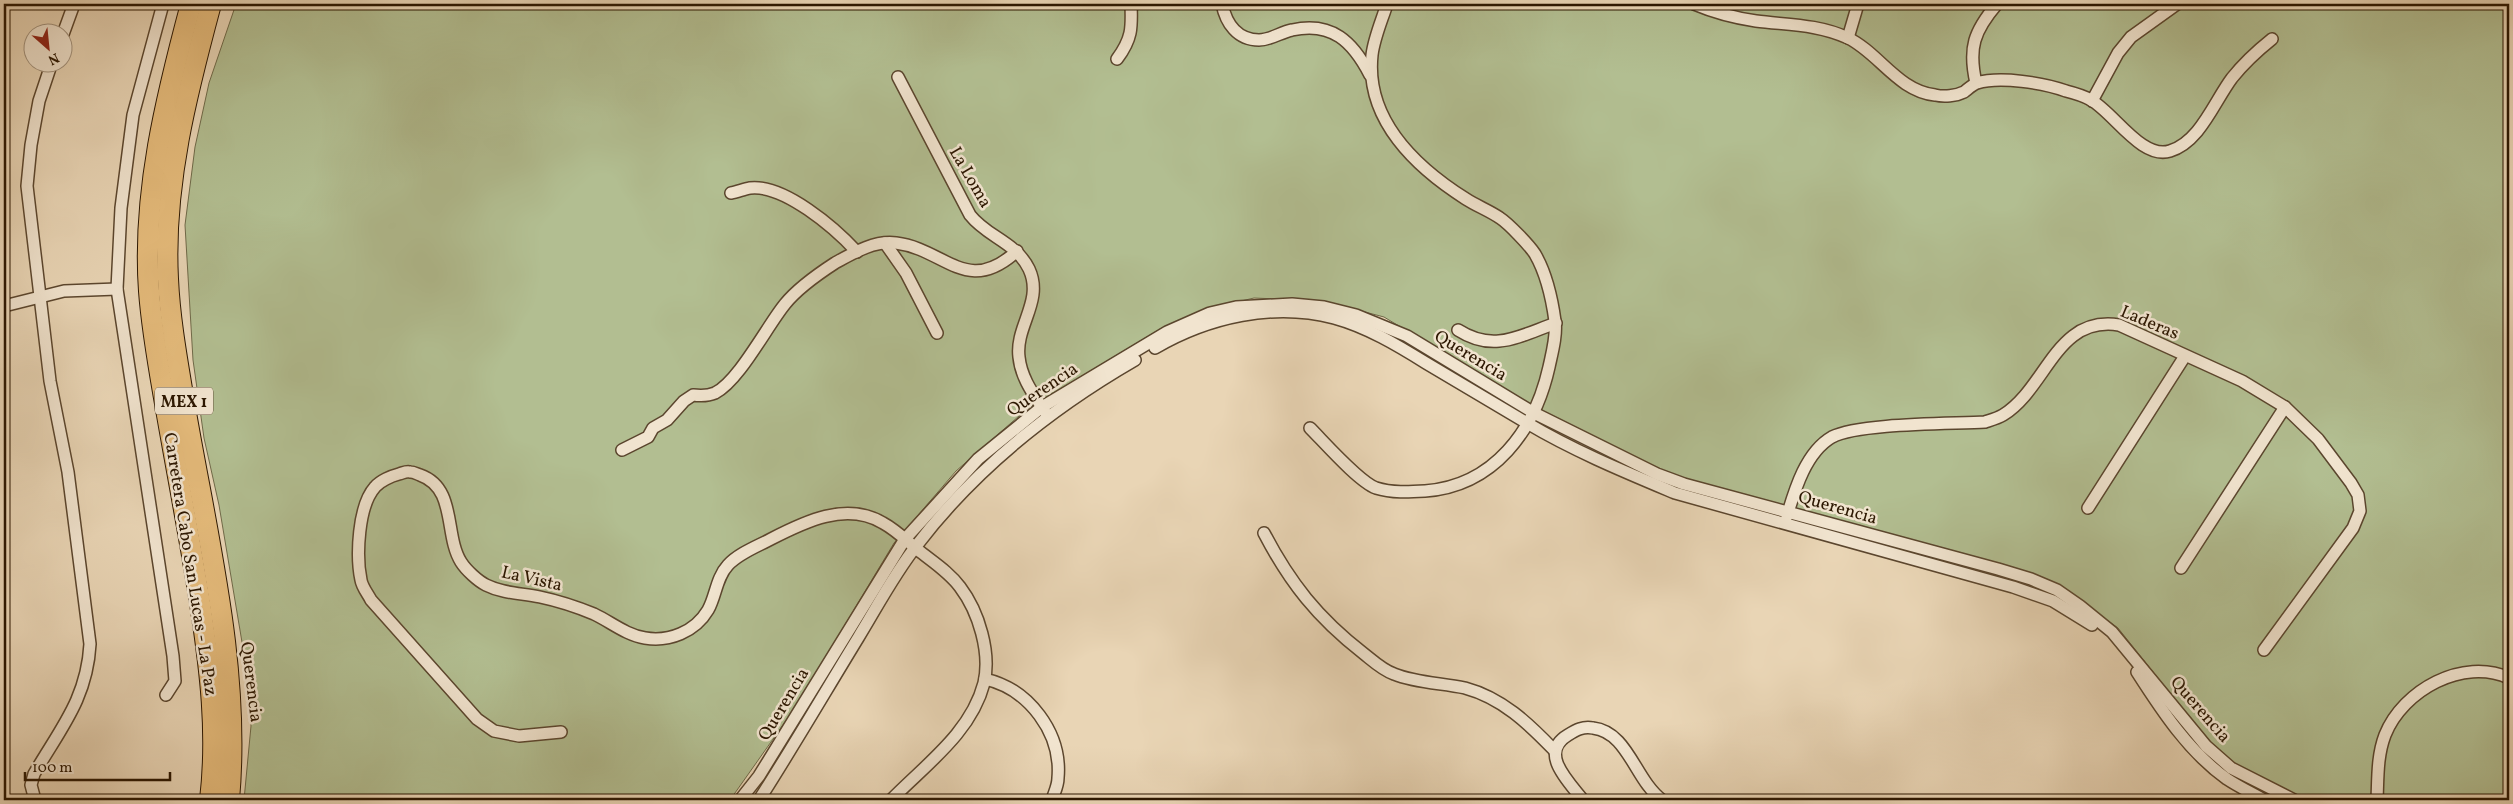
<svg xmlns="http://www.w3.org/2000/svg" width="2513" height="804" font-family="Vollkorn,serif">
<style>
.green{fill:#b2be91;stroke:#6f6a49}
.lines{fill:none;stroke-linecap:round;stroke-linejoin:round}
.street-casing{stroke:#5b462e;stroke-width:14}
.highway-casing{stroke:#2c1701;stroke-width:22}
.street{stroke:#f1e4cf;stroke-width:11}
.highway{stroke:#e4ba7a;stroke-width:20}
.labels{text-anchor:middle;stroke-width:5;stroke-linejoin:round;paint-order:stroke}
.shield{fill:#f1e4cf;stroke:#67543f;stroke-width:1}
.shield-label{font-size:16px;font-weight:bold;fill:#2c1701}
.street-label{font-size:18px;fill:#2c1701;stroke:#f1e4cf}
</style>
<rect width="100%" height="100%" fill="#e9d5b5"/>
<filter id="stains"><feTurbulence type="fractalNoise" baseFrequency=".004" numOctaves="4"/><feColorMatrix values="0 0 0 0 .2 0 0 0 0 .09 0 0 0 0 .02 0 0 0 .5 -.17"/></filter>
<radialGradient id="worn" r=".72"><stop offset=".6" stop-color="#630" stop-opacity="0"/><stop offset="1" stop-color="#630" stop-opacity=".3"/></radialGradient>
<polygon class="green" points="236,4 2509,4 2509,800 2309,800 2283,790 2237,766 2204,736 2118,628 2062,588 1684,480 1564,425 1384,317 1323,301 1254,298 1207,309 1160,329 1027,409 956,471 894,543 795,708 730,800 244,800 251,726 246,666 219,505 204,438 193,360 185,225 195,147 209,83"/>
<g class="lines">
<g class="street-casing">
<g id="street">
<polyline points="163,4 133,115 121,208 117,289 173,656 175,681 166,695"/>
<path d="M1222,4C1226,23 1237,40 1259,40C1271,40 1281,32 1292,30C1332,21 1353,42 1370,75"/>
<path d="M1694,4C1713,12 1735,18 1756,21C1787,25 1818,24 1848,38C1879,53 1898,91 1935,95C1944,97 1956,96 1964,92C1968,89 1972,85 1977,83C2000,76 2044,83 2066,91C2074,93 2084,96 2091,100C2114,113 2142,160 2170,151C2200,142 2214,102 2232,78C2244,63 2257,51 2272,39"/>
<polyline points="62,37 74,4"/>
<polyline points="1848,38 1858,4"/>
<path d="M1117,59C1132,39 1132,28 1131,4"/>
<path d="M898,77L970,215C987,237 1016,242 1029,269C1044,301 1015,326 1019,357C1021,378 1034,395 1045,412"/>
<path d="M1976,83C1968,48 1974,31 1997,4"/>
<polyline points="2092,101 2118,53 2131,37 2177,4"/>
<path d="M731,193C737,192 744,189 750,188C784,184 835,228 857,252"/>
<polyline points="885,243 906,273 937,333"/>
<polyline points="4,306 64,291 117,289"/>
<path d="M1458,330C1494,353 1519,336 1556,323"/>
<path d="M1155,348C1208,317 1274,302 1334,318C1367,327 1397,345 1426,363C1460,383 1493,403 1527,423C1574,451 1625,472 1675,493L2013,587L2053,601L2092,625"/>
<path d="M1310,428C1324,442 1359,482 1376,488C1392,493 1409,492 1425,491C1494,486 1535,430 1549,367C1552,353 1557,335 1555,321C1552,299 1546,273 1535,254C1529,245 1509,224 1500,218C1490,211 1477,206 1466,199C1417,168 1365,120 1372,55C1374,38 1382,20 1387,4"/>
<path d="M622,450L648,437L653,428L667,420L684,401L693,395C701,396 708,396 715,393C739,381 767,326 785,304C798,288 818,274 835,263C853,253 875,240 896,243C945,249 967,297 1017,251"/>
<polyline points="2088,508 2185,356"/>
<path d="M1787,516C1795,489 1806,452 1832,437C1859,423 1951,424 1985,422C1991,420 1998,418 2003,415C2047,388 2056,315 2119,325L2242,381L2285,407L2318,439L2351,483L2358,495L2360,511L2353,528L2264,650"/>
<path d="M1264,533C1290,583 1318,618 1363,653C1372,660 1382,670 1394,674C1416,683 1442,683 1465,688C1502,698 1528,723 1554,750"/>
<polyline points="2181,568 2285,407"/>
<path d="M2137,672C2162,711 2189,752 2227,779C2239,787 2252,793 2264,800"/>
<path d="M985,679C1029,689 1062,733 1058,778C1058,786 1054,793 1052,800"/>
<path d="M561,732L519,736L494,731L477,719L371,600C368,594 362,587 361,580C356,556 358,506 375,487C380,481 391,476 399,474C403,473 406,471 410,472C414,472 417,474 420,475C457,488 444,535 461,562C466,570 478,581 486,585C504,594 522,593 540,597C559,601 577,607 594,614C611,622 626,635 645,638C669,642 695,632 708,610C716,596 716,578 728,565C739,553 758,546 771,539C804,522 846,501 883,523C896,530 907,541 918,550C933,562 949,572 960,587C979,612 991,653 984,683C971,733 925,765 891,800"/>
<path d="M35,800L31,785L34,774C60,729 87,699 90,644L68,472L50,381L27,186L31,145L39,101L52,62"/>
<polyline points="740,800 759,776 905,539 978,459 1042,407 1167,332 1210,313 1236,307 1292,304 1324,307 1356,315 1407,336 1534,413 1657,474 1684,484 1998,569 2031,579 2057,590 2080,606 2112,632 2206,746 2231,768 2294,800"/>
<path d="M759,800C793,747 825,692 858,638C877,607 894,574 917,545C975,469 1052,408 1135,360"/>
<path d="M1583,800C1569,782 1538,753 1568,735C1576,730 1583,726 1593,728C1628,732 1635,780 1662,800"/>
<path d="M2377,800C2378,778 2377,756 2385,735C2403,690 2463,657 2509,678"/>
</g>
</g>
<g class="highway-casing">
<g id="highway">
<path d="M191,4C166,97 142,194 149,291C152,333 160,374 167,415C178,478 190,540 200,603C210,669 218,733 210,800"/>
<path d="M211,4C187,93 163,185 168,279C170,322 178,364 185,407C207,536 241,668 229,800"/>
</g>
</g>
<use href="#street" class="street"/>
<use href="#highway" class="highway"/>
</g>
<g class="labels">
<rect class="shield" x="155" y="387.5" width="58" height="27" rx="4"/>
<g class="shield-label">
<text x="184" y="407">MEX 1</text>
</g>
<g class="street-label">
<text transform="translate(971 177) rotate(60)" y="6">La Loma</text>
<text transform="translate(2150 322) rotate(23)" y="6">Laderas</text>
<text transform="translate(1471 355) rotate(31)" y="6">Querencia</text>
<text transform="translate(1042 389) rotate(-34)" y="6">Querencia</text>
<text transform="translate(1838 507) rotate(16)" y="6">Querencia</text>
<text transform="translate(191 564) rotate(81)" y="6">Carretera Cabo San Lucas - La Paz</text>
<text transform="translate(532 578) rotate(13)" y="6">La Vista</text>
<text transform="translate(252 682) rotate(83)" y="6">Querencia</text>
<text transform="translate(783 704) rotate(-59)" y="6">Querencia</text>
<text transform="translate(2201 709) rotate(49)" y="6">Querencia</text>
</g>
</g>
<rect width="2513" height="804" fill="none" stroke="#e9d5b5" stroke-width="20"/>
<rect x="5" y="5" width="2503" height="794" fill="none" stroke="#2c1701" stroke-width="2.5"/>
<rect x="10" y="10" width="2493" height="784" fill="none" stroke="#2c1701"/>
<g transform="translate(48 48) rotate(153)"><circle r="24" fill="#f1e4cf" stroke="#a2927d"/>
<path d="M0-4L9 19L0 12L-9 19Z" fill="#8f2418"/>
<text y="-8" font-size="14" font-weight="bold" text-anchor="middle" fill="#2c1701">N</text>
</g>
<path d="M25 772v8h145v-8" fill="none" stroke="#2c1701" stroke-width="2.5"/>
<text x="32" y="772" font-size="15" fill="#2c1701" stroke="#f1e4cf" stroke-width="4" paint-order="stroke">100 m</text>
<rect width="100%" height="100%" filter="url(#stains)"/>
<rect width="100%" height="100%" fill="url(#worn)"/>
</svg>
